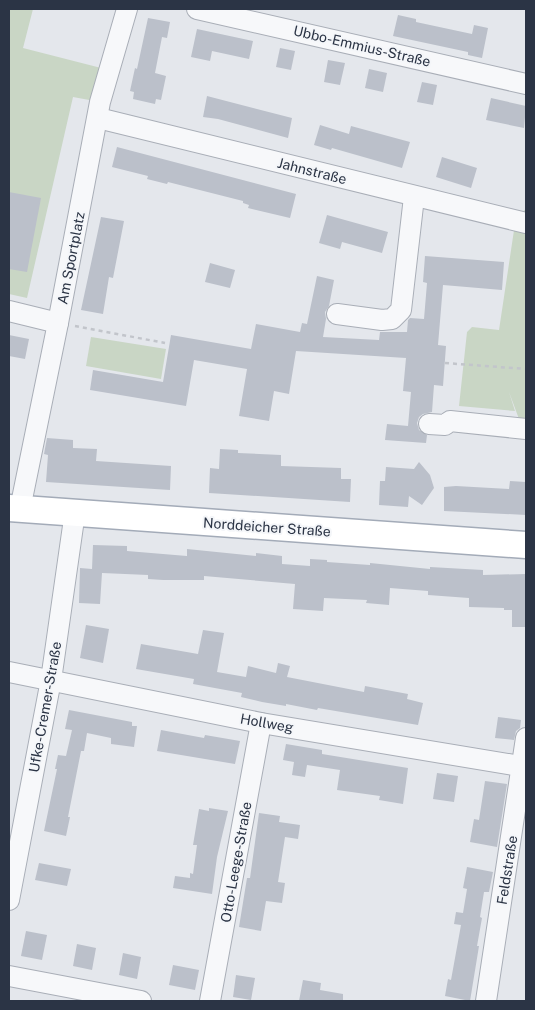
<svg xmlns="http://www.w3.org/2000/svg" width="535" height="1010" font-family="'Public Sans',sans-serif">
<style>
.green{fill:#c9d6c5}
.building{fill:#bbc0ca}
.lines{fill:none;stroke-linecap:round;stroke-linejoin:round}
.minor-casing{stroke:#a9aeb7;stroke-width:22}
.major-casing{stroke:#a3abb8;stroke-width:29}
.path{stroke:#c2c5cb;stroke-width:2.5;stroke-dasharray:4 4;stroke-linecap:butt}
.minor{stroke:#f7f8fa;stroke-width:20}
.major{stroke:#fff;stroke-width:26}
.labels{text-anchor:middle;stroke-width:4;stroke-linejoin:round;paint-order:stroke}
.street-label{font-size:14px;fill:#2b3445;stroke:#f4f6f9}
</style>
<rect width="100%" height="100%" fill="#e4e7ec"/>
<g class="green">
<polygon points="9,9 33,9 23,48 109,70 100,102 73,97 27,298 9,294"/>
<polygon points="526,209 526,421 519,419 509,392 515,411 459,406 467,332 472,327 499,330 516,217"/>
<polygon points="91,337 166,349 161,379 86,366"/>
</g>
<g class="building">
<polygon points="398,15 416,19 416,22 472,34 474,25 488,28 482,58 468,55 468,52 393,36"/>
<polygon points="148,18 170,22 167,38 162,37 155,73 166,76 161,100 156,99 155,104 133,99 134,92 130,91 135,68 137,69"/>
<polygon points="197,29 253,41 249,59 212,51 210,61 191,57"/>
<polygon points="280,48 295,51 291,70 276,67"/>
<polygon points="328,60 345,63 340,85 324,82"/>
<polygon points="369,69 387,73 383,92 365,88"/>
<polygon points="422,82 437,85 433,105 417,102"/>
<polygon points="207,96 292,118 288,138 218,119 203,117"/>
<polygon points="491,98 526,106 524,128 486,120"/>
<polygon points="320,125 349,134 351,126 410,142 402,168 332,148 331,150 314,145"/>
<polygon points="117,147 296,194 290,218 248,208 249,205 243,203 243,201 168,182 167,184 147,179 148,176 112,167"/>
<polygon points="442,157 477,168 471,188 436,177"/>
<polygon points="9,192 41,198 27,272 9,269"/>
<polygon points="327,215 388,232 382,253 342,242 340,249 319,243"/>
<polygon points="101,217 124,221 113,278 109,277 103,314 81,310"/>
<polygon points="425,256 504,262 502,290 443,285 438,345 446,346 443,386 434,385 432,412 423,414 419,417 417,423 419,430 427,435 426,443 385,440 387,424 408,426 411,392 403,391 406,358 296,351 289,394 274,391 269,421 239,416 247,369 194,360 186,406 90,390 93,370 163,382 171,335 251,349 256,324 300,332 302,323 307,324 317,276 334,280 329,306 325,312 326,319 323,337 379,340 380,332 407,332 408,320 410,318 424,319 427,283 423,282"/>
<polygon points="210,263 235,270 230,288 205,282"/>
<polygon points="9,335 29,339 25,359 9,356"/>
<polygon points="47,438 73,440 73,448 97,449 96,461 171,466 170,490 46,482 48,455 44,454"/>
<polygon points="220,449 238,450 238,453 281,455 281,466 341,468 341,479 351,479 350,502 209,493 210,468 219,469"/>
<polygon points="419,462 430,475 434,488 422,505 409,496 408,507 379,505 380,481 385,481 386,467 414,469"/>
<polygon points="510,481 526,482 526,515 444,511 444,487 456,486 509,489"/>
<polygon points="93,545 127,546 127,551 187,556 187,549 256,556 256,553 282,556 282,564 310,566 310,559 327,560 327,562 370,565 370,563 430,569 430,567 483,570 483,575 526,574 526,627 512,627 512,610 504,610 504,608 469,607 469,598 428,595 428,591 390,588 389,605 366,603 367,600 324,598 323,611 293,609 295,584 204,576 204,580 163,580 148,579 148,575 102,573 100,604 79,603 80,568 92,569"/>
<polygon points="86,625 109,629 103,663 80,658"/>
<polygon points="203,630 224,633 217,672 246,677 248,666 276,673 278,663 290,666 287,677 364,692 365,686 408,694 407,699 423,703 418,725 318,708 317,710 286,704 286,706 262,702 241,697 242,693 193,684 194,679 136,669 141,644 198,654"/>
<polygon points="69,710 132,722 132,726 137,726 134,747 111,744 111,738 87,733 84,751 81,751 68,817 70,817 66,836 44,831 57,769 55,769 58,755 66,756 72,730 65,729"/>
<polygon points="498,717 521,720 520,728 516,731 514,740 495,738"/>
<polygon points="161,730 204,738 205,735 240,741 235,764 157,751"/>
<polygon points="286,744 322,750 322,754 408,768 403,804 379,800 380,796 337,790 340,770 307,765 305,777 292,775 294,762 283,760"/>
<polygon points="437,773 458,776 454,802 433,799"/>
<polygon points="485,781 507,784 497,847 470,842 474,819 479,820"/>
<polygon points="209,808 228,811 217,857 212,894 173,888 175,876 190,878 190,873 193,874 197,845 193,845 199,809 209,811"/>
<polygon points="259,813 280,816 279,822 300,825 298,839 285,837 278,882 285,883 282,903 266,901 261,931 239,927 247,878 250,878"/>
<polygon points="39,863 71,869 67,886 35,880"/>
<polygon points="467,867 493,872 489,892 484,892 480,917 482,918 477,946 479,946 470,1001 445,996 448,979 451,980 461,925 454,924 456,912 463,913 467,889 463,888"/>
<polygon points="26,931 47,935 42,960 21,956"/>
<polygon points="77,944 96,948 92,970 73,966"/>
<polygon points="123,953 141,957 137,979 119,975"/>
<polygon points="173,965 199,970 195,990 169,985"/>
<polygon points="236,975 255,978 251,1000 233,997"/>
<polygon points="303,980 321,983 320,990 343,994 343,1001 299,1001"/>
</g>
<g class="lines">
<g class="minor-casing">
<g id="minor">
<polyline points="197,9 526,84"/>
<polyline points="98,118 526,223"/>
<polyline points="9,311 58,323"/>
<polyline points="337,314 382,320 392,319 401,310 414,197"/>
<polyline points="429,424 445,425 450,421 526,429"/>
<polyline points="20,509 58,323 100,102 127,9"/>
<polyline points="9,672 261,723 526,767"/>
<polyline points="9,900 51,680 75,512"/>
<polyline points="9,976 141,1001"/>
<polyline points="210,1001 261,723"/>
<polyline points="486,1001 526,738"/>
</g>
</g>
<g class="major-casing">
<polyline id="major" points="9,508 526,545"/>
</g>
<g class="path">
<polyline points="75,326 165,343"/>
<polyline points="445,363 526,369"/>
</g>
<use href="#minor" class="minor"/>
<use href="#major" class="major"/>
</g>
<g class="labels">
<g class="street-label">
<text transform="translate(362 46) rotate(13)" y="5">Ubbo-Emmius-Straße</text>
<text transform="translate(312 171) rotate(14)" y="5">Jahnstraße</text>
<text transform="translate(71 258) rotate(-79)" y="5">Am Sportplatz</text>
<text transform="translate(267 527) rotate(4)" y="5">Norddeicher Straße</text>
<text transform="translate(45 707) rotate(-80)" y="5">Ufke-Cremer-Straße</text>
<text transform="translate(267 723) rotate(10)" y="5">Hollweg</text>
<text transform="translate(236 862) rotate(-80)" y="5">Otto-Leege-Straße</text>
<text transform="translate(507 870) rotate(-81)" y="5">Feldstraße</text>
</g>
</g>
<rect width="535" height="1010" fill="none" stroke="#2b3445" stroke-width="20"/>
</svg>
